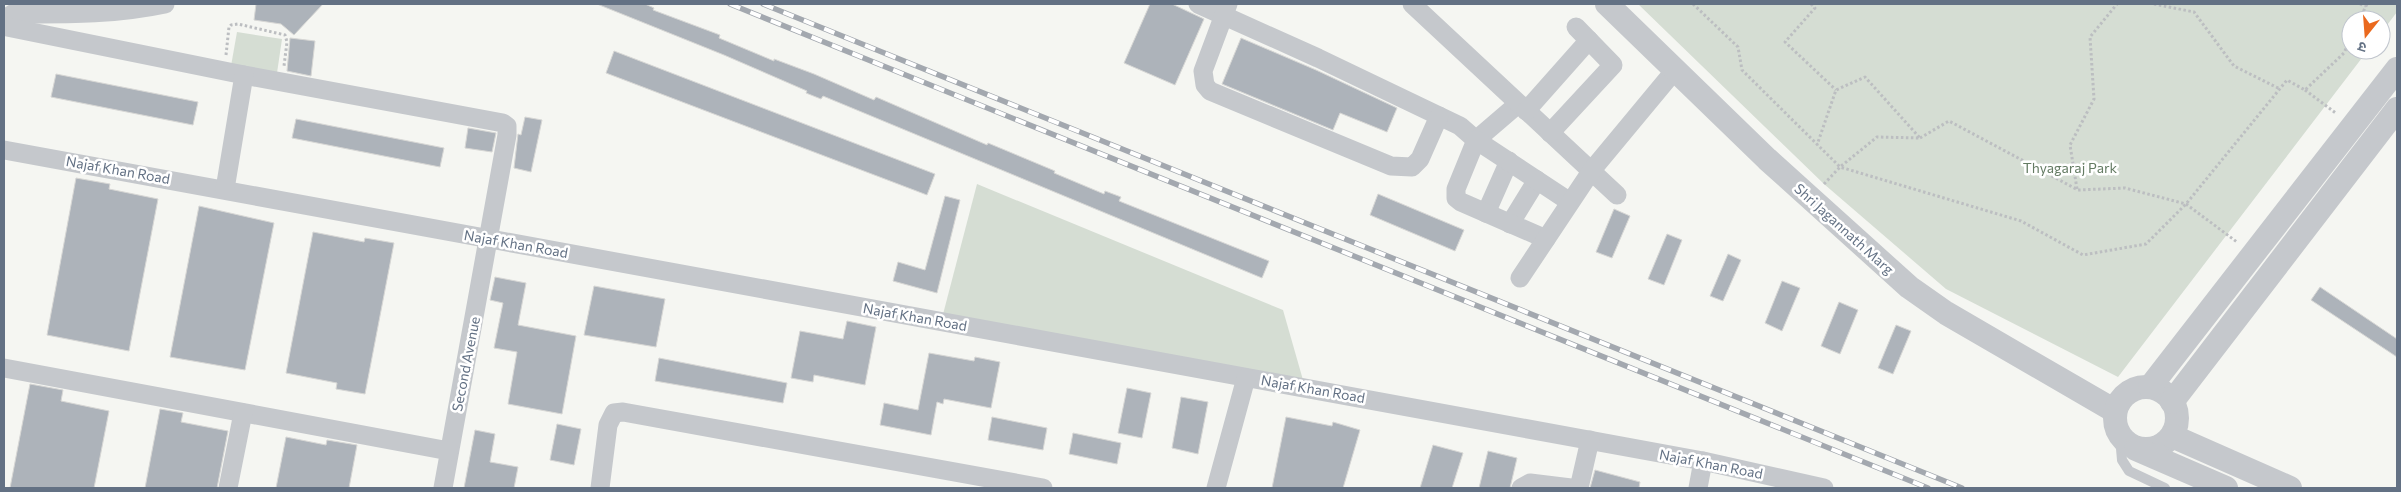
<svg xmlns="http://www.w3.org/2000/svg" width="2401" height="492" font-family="Commissioner,'Noto Sans Devanagari',sans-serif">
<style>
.green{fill:#d5ddd3}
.building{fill:#adb3ba;stroke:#d7d7d5}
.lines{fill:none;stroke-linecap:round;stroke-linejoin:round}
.path{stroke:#bcbec1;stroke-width:3;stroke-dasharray:2.5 2.5;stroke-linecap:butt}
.service{stroke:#c5c8cc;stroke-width:10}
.minor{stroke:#c5c8cc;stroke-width:19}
.tertiary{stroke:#c5c8cc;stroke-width:24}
.rail-casing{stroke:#a3a8af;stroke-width:5.5}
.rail{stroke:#fff;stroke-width:4;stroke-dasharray:11;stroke-linecap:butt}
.labels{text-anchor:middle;stroke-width:5;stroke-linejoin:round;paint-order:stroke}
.park-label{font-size:14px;fill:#647b63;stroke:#fff}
.street-label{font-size:14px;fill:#637184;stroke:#fff}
</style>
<rect width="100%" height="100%" fill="#f5f6f2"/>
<g class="green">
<polygon points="1638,4 2397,4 2397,12 2381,33 2381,20 2351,20 2351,50 2368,50 2118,377 1946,289 1824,184"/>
<polygon points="237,32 282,39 277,73 231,66"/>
<polygon points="977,184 1283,310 1305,387 941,322"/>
</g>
<g class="building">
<polygon points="256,4 323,4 294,35 281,24 254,20"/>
<polygon points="597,4 645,4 654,8 653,10 720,35 719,38 774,61 774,59 814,74 874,100 876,97 987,145 988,143 1055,171 1054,173 1104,194 1105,191 1121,197 1119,201 1269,261 1262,278 823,96 821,99 806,93 807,91 724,55"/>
<polygon points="1150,4 1172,4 1204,19 1175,85 1124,63"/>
<polygon points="290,38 315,41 311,76 287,71"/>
<polygon points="1241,38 1316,70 1397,108 1387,132 1340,113 1333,130 1222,84"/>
<polygon points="614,51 935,174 927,195 606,73"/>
<polygon points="56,74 198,102 193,125 51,97"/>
<polygon points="525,117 542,120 531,172 514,168 518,134 521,135"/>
<polygon points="296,119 444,148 440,167 292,138"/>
<polygon points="468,128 496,133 492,152 465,148"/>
<polygon points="76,178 110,184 109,189 158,199 129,351 47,335"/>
<polygon points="1378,194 1464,230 1455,251 1370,215"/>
<polygon points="945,196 960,200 937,293 893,281 898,262 925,270"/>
<polygon points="199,206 274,223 245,370 170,357"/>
<polygon points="1614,209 1630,216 1612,258 1596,252"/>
<polygon points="313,232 364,242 365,238 394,243 365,394 336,389 337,383 286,373"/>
<polygon points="1667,234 1682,240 1664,285 1648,279"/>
<polygon points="1728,254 1741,260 1723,301 1710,296"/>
<polygon points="495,277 526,283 518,325 576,336 562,414 508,404 517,352 494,348 503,303 490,300"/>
<polygon points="1782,281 1800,288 1782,331 1765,323"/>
<polygon points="594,286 665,299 656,347 584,335"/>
<polygon points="2320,287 2397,339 2397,357 2311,300"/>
<polygon points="1839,302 1858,310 1840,354 1821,346"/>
<polygon points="847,321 876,327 865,385 814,375 813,382 791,378 800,331 843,339"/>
<polygon points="1896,325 1911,331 1893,374 1878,368"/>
<polygon points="929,353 974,361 975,357 1000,362 991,408 944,399 943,404 937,402 931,435 880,425 884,403 918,410"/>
<polygon points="659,358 787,383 783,403 655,381"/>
<polygon points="30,384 63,390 61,401 109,411 94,488 10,488"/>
<polygon points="1127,388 1151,393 1142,438 1118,433"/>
<polygon points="1181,397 1208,402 1198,454 1172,448"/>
<polygon points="160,409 183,413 181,422 228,431 217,488 145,488"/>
<polygon points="992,417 1047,428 1043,450 988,440"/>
<polygon points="1286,417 1332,426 1333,422 1360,430 1343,488 1272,488"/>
<polygon points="557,424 581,429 574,465 550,460"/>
<polygon points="475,430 495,434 490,462 518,467 514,488 464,488"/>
<polygon points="1073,433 1121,443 1117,464 1069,454"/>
<polygon points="286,437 326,445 327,440 357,445 349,488 276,488"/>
<polygon points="1433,445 1463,453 1452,488 1420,488"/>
<polygon points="1488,451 1517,458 1510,488 1479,488"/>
<polygon points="1595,470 1640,482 1639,488 1590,488"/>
</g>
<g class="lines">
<g class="path">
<polyline points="1693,4 1738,47 1742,70 1840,167 1877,137 1920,138 1865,77 1836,90 1817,145"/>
<polyline points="1811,4 1815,8 1785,42 1836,90"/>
<polyline points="2154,4 2194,12 2234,66 2280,89"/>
<polyline points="2360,4 2366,6"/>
<polyline points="2359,20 2367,4"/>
<polyline points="226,55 229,27 231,25 238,24 285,35 287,42 284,66"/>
<polyline points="2305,90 2337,114"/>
<polyline points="1920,138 1949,121 2078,190 2125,188 2186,204 2237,242"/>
<polyline points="1824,184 1840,167 2021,221 2083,255 2146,244 2186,204 2287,80 2305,90 2344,53 2351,38"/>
<polyline points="2077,189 2070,145 2094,99 2090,37 2117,4"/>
</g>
<polyline class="service" points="2120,437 2122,460 2129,471 2165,488"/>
<g class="minor">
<polyline points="1198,4 1318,58 1460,126 1476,140 1518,104"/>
<polyline points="1228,4 1203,71 1205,85 1210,91 1391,166 1412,167 1420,159 1439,116"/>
<polyline points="1412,4 1617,195"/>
<path d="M12,14C64,14 114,15 165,4"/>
<polyline points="7,27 244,75 503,123 507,126 507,135 443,488"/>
<polyline points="1526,111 1589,40"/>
<polyline points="1550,133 1613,65 1576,27"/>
<polyline points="4,150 1703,461 1824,488"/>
<polyline points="225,189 244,75"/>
<polyline points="1486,213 1509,161"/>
<polyline points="1510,224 1537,180"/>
<polyline points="1546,239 1461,202 1456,198 1456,189 1476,140 1570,202"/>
<polyline points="1520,278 1592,170 1675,70"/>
<polyline points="4,368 449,451"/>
<polyline points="228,488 243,413"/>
<polyline points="600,488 608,425 614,413 623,412 1043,488"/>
<polyline points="1216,488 1246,378"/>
<polyline points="1521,488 1530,483 1571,488"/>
<polyline points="1579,488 1590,440"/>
<polyline points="1698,488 1703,461"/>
</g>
<g class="tertiary">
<polyline points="1607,4 1767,159 1909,287 1946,313 2115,411"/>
<circle cx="2146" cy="418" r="31"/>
<polyline points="2150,387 2397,69"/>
<polyline points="2172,402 2397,109"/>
<polyline points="2172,436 2290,488"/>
<polyline points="2136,449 2226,488"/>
</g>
<g class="rail-casing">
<g id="rail">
<polyline points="730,4 1928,488"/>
<polyline points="763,4 1962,488"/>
</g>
</g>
<use href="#rail" class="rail"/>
</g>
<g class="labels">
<g class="park-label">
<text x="2070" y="173">Thyagaraj Park</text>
</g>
<g class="street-label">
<text transform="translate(118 170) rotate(10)" y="5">Najaf Khan Road</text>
<text transform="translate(1844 229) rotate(42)" y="5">Shri Jagannath Marg</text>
<text transform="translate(516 244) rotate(10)" y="5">Najaf Khan Road</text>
<text transform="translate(915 317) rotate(10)" y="5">Najaf Khan Road</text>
<text transform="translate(466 364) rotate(-79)" y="5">Second Avenue</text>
<text transform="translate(1313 389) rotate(10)" y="5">Najaf Khan Road</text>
<text transform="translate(1711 464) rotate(11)" y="5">Najaf Khan Road</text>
</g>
</g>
<rect width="2401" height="492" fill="none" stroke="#637184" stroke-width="10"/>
<g transform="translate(2366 35) rotate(197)"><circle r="24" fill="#ffffff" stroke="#c1c6ce"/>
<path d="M0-4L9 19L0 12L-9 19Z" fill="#ea691e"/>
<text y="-8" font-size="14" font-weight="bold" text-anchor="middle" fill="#637184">उ</text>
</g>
</svg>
